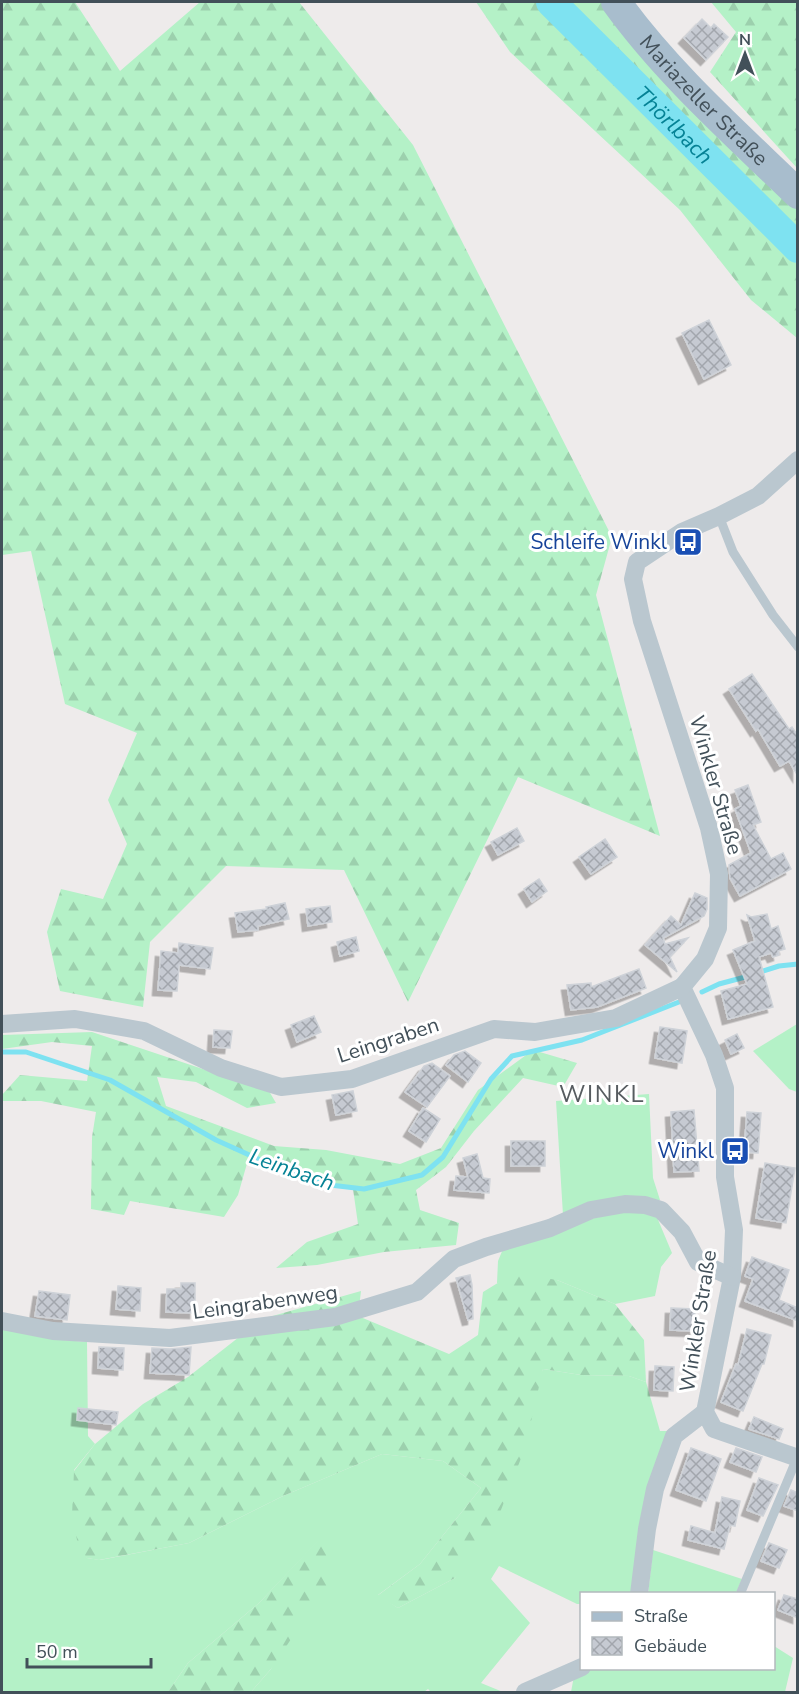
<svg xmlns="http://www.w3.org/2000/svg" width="799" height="1694" font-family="'Nunito Sans',sans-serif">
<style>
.grass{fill:#b4f1c7}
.forest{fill:url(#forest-firs)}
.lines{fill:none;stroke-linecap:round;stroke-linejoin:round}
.stream{stroke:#7ee2f1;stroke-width:5}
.river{stroke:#7ee2f1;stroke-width:30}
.building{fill:url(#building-cross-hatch);stroke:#ced2d8;stroke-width:1.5;filter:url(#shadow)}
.lane{stroke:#bac7cf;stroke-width:9}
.street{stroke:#bac7cf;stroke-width:18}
.primary{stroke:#a8bdcd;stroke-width:30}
.labels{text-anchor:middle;stroke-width:6;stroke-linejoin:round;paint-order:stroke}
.street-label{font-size:21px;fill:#425059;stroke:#fff}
.transit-label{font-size:21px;fill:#164399;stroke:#fff;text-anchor:end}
.water-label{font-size:22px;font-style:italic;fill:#058295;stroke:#fff}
.quarter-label{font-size:24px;letter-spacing:1.5px;fill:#575c60;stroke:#fff}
</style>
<defs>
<pattern id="forest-firs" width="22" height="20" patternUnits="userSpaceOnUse" patternTransform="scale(1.5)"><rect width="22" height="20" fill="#b4f1c7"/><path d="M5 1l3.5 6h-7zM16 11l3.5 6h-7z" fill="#9cd0ad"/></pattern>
<pattern id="building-cross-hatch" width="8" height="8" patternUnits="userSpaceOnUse" patternTransform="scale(1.5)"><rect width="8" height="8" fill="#c6cad2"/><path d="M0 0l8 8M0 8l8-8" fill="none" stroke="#a2a6ad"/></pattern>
<filter id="shadow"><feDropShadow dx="-5.5" dy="5.5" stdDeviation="0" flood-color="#0004"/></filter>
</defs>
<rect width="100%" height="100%" fill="#eeebeb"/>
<g class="grass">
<polygon points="797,1024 797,1092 789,1089 753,1051"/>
<polygon points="649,1094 653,1178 660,1200 645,1200 563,1215 556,1101"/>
<polygon points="638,1208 656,1215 672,1253 661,1267 655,1296 615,1304 557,1280 497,1283 498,1261 503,1249 573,1223"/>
<polygon points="2,1327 52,1339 87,1342 88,1436 95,1444 74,1470 87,1558 100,1560 189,1543 283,1496 382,1454 443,1461 481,1488 420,1564 378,1595 398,1608 455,1578 543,1369 581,1375 629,1376 646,1382 660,1431 669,1431 632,1593 582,1594 581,1604 577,1604 499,1566 491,1579 530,1623 481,1683 503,1692 431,1692 428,1689 424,1692 251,1692 271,1669 322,1537 259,1603 188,1663 168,1692 2,1692"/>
<polygon points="653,1550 742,1579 736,1593 648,1594"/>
<polygon points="774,1646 793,1658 785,1692 571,1692 574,1676 590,1669 774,1668"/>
</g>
<g class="forest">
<polygon points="2,2 75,2 120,71 200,2 299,2 413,145 612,537 596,595 660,836 518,777 408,1002 344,870 226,866 150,942 143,1007 60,991 47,932 61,889 103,899 127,844 108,800 137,733 65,704 31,551 2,555"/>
<polygon points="476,2 538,2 558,25 797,264 797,338 751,300 680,210 510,52"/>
<polygon points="565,2 603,2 797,208 797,236"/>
<polygon points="711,2 797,2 797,168 710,72 736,32"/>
<polygon points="92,1032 269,1091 276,1103 247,1108 196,1082 157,1077 166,1106 274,1146 326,1150 400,1164 441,1148 478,1090 533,1050 577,1063 563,1087 523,1078 474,1131 446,1167 416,1190 420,1210 459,1223 456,1245 384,1252 317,1265 276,1268 307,1242 358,1224 353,1189 311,1182 295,1163 248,1160 238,1195 224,1217 130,1201 124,1215 91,1209 92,1137 96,1112 41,1101 2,1101 2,1095 20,1075 87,1081 92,1046 52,1042 2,1049 2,1035"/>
<polygon points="514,1273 557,1280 615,1304 644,1340 646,1382 629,1376 581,1375 543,1369 525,1448 494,1528 455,1578 398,1608 377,1596 420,1564 481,1488 443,1461 382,1454 283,1496 189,1543 99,1560 87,1558 78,1545 72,1515 74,1471 95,1444 143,1404 188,1377 262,1319 361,1291 358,1316 449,1354 478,1335 483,1292"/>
<polygon points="322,1536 332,1578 271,1669 251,1692 168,1692 188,1663 259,1603"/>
</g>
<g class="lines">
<g class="stream">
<polyline points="757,973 779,966 798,964"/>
<polyline points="702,992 719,984 749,976"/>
<polyline points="2,1052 26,1052 110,1080 216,1140 265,1162 330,1185 364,1189 422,1175 443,1157 491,1079 512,1056 582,1040 679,1002"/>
</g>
<path class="river" id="s1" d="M551,2L798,248"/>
</g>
<g class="building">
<polygon points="702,19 711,28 714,24 728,37 706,60 684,38"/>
<polygon points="709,320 731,365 704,379 682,333"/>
<polygon points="752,674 789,729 792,727 798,736 798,776 789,761 780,766 758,729 756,731 729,689"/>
<polygon points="748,785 761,822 753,825 771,859 783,853 791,869 740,896 730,878 729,865 751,853 735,809 741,806 735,790"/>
<polygon points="517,828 524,841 498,855 491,842"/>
<polygon points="605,839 617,857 591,874 579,857"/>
<polygon points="539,879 547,891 532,902 524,889"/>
<polygon points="695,893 707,898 707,909 704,916 663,938 665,944 688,938 670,957 677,972 645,945 671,916 681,925"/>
<polygon points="285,903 289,919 258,926 258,930 238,932 235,913 267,909 266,907"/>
<polygon points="330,906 332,922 308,926 306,909"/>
<polygon points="767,914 771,929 778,926 785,949 778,951 779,955 773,957 771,953 759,957 773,1007 728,1019 721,991 747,984 733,950 755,941 747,915 751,917"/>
<polygon points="356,937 359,951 340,956 337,942"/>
<polygon points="179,943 213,948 210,969 179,965 177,991 158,990 161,951 178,953"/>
<polygon points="639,969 646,988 597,1007 571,1010 567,985 591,983 591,987"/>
<polygon points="314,1016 321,1032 297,1042 291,1025"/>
<polygon points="660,1027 687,1031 682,1063 655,1058"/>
<polygon points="214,1030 232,1031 230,1048 213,1047"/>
<polygon points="737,1034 744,1048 731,1054 725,1040"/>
<polygon points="465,1051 481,1063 468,1082 446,1065 454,1055"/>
<polygon points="432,1063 450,1076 427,1107 405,1092 424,1066"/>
<polygon points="353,1091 357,1111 336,1115 332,1095"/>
<polygon points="423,1108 440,1119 426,1142 409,1131"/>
<polygon points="694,1110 699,1171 674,1172 671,1112"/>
<polygon points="747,1112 761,1113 758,1153 744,1152"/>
<rect x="511" y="1141" width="34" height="25"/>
<polygon points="477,1154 483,1178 490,1179 489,1193 454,1190 456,1176 468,1177 463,1158"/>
<polygon points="765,1163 795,1168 786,1223 756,1218"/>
<polygon points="752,1257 789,1270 779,1300 798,1308 798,1321 745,1301 753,1279 745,1276"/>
<polygon points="470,1275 472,1285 473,1319 468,1320 456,1278"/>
<polygon points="181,1283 195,1283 195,1313 166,1312 167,1289 181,1289"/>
<polygon points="118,1286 141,1288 140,1311 116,1309"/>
<polygon points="39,1291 70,1295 67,1320 35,1316"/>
<polygon points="671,1308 695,1309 695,1331 670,1330"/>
<polygon points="747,1329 771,1335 764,1364 762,1364 743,1411 721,1402 736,1364 738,1365"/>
<polygon points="99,1347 124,1348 123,1370 98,1368"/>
<polygon points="191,1347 189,1375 150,1373 152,1348 170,1349"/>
<polygon points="655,1366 674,1367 673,1391 654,1390"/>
<polygon points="78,1408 118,1412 116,1425 77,1420"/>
<polygon points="754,1417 783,1429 779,1439 749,1429"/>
<polygon points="691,1448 721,1459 706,1501 676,1490"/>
<polygon points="736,1448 762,1457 756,1472 730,1462"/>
<polygon points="759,1478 778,1485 763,1516 747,1510"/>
<polygon points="791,1490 798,1493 798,1511 784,1506"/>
<polygon points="722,1497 740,1501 735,1526 730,1525 724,1549 688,1540 691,1526 715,1533"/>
<polygon points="769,1543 787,1550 779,1568 761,1561"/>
<polygon points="784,1595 798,1599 798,1618 778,1610"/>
</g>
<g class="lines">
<g class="lane">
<polyline points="719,516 733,552 773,615 798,647"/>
<polyline points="741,1592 797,1458"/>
</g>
<g class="street">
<polyline points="798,460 758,496 719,516 682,532 637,562 633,579 642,621 709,828 719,874 718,928 705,959 682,987 714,1055 725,1088 725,1177 734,1230 732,1277 705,1412 714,1429 798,1458"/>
<polyline points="2,1024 75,1019 144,1031 221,1068 281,1087 352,1079 494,1029 535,1032 616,1018 682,987"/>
<polyline points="2,1321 53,1331 170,1338 335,1317 417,1292 454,1259 486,1247 550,1228 591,1210 625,1204 645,1205 661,1210 682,1232 698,1262 732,1277"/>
<polyline points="639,1594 647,1529 655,1489 674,1436 705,1412"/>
<polyline points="525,1692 582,1667"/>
</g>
<path class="primary" id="s2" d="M616,2C667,73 735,133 798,194"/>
</g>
<defs>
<g id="bus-square" transform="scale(1.5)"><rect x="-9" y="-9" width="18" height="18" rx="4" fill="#1a4fb4" stroke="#fff"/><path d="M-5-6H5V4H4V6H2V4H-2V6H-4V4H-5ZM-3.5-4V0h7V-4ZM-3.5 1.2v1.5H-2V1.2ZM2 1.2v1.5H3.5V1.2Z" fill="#fff"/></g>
</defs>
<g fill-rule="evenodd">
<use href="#bus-square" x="688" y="542"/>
<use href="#bus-square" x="735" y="1151"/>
</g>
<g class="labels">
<g class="street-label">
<text dy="7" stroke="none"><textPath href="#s2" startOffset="132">Mariazeller Straße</textPath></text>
<text transform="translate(716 785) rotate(74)" y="7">Winkler Straße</text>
<text transform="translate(388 1040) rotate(-18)" y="7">Leingraben</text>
<text transform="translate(265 1302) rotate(-8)" y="7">Leingrabenweg</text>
<text transform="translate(698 1321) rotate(-81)" y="7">Winkler Straße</text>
</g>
<g class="transit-label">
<text x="667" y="549">Schleife Winkl</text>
<text x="714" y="1158">Winkl</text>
</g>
<g class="water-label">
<text dy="8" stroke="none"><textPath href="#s1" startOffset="174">Thörlbach</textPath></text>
<text transform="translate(292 1169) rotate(19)" y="8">Leinbach</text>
</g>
<g class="quarter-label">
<text x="602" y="1102">WINKL</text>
</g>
</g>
<rect width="799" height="1694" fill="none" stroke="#425059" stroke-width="6"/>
<rect x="580" y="1592" width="195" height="78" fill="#ffffff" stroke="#b3b9bd" stroke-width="1.5"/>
<rect x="592" y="1612" width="30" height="9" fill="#a8bdcd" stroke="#b3b9bd" stroke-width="1.5"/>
<text x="634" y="1622" font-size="18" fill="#425059">Straße</text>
<rect x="592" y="1637" width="30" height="18" fill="url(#building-cross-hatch)" stroke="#b3b9bd" stroke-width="1.5"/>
<text x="634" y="1652" font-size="18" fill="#425059">Gebäude</text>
<g transform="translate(745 54)" stroke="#ffffff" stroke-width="4.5" paint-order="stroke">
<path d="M0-4.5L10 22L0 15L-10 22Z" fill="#425059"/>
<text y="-9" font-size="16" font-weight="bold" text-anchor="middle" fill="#425059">N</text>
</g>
<path d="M27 1658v9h124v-9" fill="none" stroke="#425059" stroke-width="3"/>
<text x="36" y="1658" font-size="18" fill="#425059" stroke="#ffffff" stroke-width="4.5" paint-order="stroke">50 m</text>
</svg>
